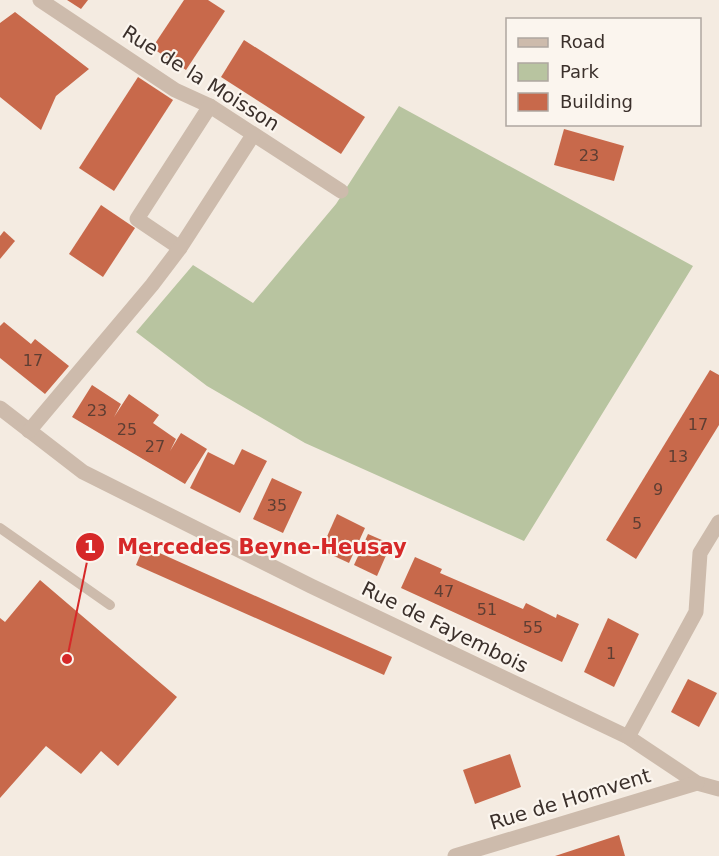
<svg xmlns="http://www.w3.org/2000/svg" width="719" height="856" font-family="'DejaVu Sans',sans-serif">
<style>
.green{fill:#b8c4a0}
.building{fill:#c8694b}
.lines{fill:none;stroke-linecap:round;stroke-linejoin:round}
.lane{stroke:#cdbbac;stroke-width:10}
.street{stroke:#cdbbac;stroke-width:15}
.labels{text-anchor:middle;stroke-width:4.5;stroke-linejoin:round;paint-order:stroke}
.number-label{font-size:16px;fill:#5e3e33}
.street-label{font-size:20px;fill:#3b302b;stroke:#fbf5ee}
.leader{fill:none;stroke:#d62828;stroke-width:2}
.callout-dot{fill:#d62828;stroke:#fbf5ee;stroke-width:2}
.mark-label{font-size:18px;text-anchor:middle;font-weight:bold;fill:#fff}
.callout-label{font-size:21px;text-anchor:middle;font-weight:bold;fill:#d62828;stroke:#fbf5ee;stroke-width:4.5;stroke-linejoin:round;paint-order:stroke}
</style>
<rect width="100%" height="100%" fill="#f4ebe1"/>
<polygon class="green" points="399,106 693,266 524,541 305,443 207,386 136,332 193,265 253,303 336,204"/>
<g class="building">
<polygon points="67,0 88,0 81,9"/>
<polygon points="184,0 208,0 225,11 186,70 152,48"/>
<polygon points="15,12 89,69 56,96 41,130 0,97 0,23"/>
<polygon points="244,40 365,117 341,154 221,77"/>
<polygon points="138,77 173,100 114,191 79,168"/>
<polygon points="564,129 624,146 614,181 554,165"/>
<polygon points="101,205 135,228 103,277 69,254"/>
<polygon points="4,231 15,241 0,259 0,236"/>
<polygon points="4,322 31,344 35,339 69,366 45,394 0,358 0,326"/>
<polygon points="710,370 719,375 719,425 636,559 606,540"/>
<polygon points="92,385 121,404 114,417 129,394 159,415 153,423 176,439 170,451 181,433 207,449 185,484 72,417"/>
<polygon points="242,449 267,461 240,513 190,488 208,452 234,465"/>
<polygon points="272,478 302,492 283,533 253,519"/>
<polygon points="337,514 365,528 349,563 321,550"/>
<polygon points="368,534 391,544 377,576 354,565"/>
<polygon points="144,546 392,657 384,675 136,565"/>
<polygon points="415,557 442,569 440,573 523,609 526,603 556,618 557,614 579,624 562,662 401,588"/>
<polygon points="40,580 177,697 118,766 101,751 81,774 46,746 0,798 0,618 5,622"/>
<polygon points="608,618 639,634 614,687 584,672"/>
<polygon points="688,679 717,693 699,727 671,712"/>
<polygon points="510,754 521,787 475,804 463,770"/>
<polygon points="619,835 625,856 555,856"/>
</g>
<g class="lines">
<polyline class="lane" points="0,528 110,605"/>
<g class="street">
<polyline points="40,0 175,90 210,106 341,191"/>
<polyline points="180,248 137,219 210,106"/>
<polyline points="0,408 83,472 311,586 628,737 697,783 719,789"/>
<polyline points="29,431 152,285 180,248 253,135"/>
<polyline points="628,737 696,612 700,553 719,522"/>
<polyline points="455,856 697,783"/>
</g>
</g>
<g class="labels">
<g class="number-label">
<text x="589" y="161">23</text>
<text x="33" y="366">17</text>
<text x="97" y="416">23</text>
<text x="698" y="430">17</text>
<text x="127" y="435">25</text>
<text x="155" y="452">27</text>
<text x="678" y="462">13</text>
<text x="658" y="495">9</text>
<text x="277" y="511">35</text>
<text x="637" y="529">5</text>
<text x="444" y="597">47</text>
<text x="487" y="615">51</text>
<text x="533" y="633">55</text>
<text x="611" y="659">1</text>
</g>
<g class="street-label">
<text transform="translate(201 78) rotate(32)" y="7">Rue de la Moisson</text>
<text transform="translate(445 627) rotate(26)" y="7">Rue de Fayembois</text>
<text transform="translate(570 799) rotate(-17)" y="7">Rue de Homvent</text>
</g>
</g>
<path class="leader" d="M67 659L90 547"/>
<g class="callout-dot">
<circle cx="67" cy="659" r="6"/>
<circle cx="90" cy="547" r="15"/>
</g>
<g class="mark-label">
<text x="90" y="553">1</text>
</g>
<g class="callout-label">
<text x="262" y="554">Mercedes Beyne-Heusay</text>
</g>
<rect x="506" y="18" width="195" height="108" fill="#fbf5ee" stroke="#aea6a0" stroke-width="1.5"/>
<rect x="518" y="38" width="30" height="9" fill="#cdbbac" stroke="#aea6a0" stroke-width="1.5"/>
<text x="560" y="48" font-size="18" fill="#3b302b">Road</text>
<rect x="518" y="63" width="30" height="18" fill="#b8c4a0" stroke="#aea6a0" stroke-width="1.5"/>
<text x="560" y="78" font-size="18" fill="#3b302b">Park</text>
<rect x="518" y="93" width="30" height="18" fill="#c8694b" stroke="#aea6a0" stroke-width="1.5"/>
<text x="560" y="108" font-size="18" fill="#3b302b">Building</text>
</svg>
